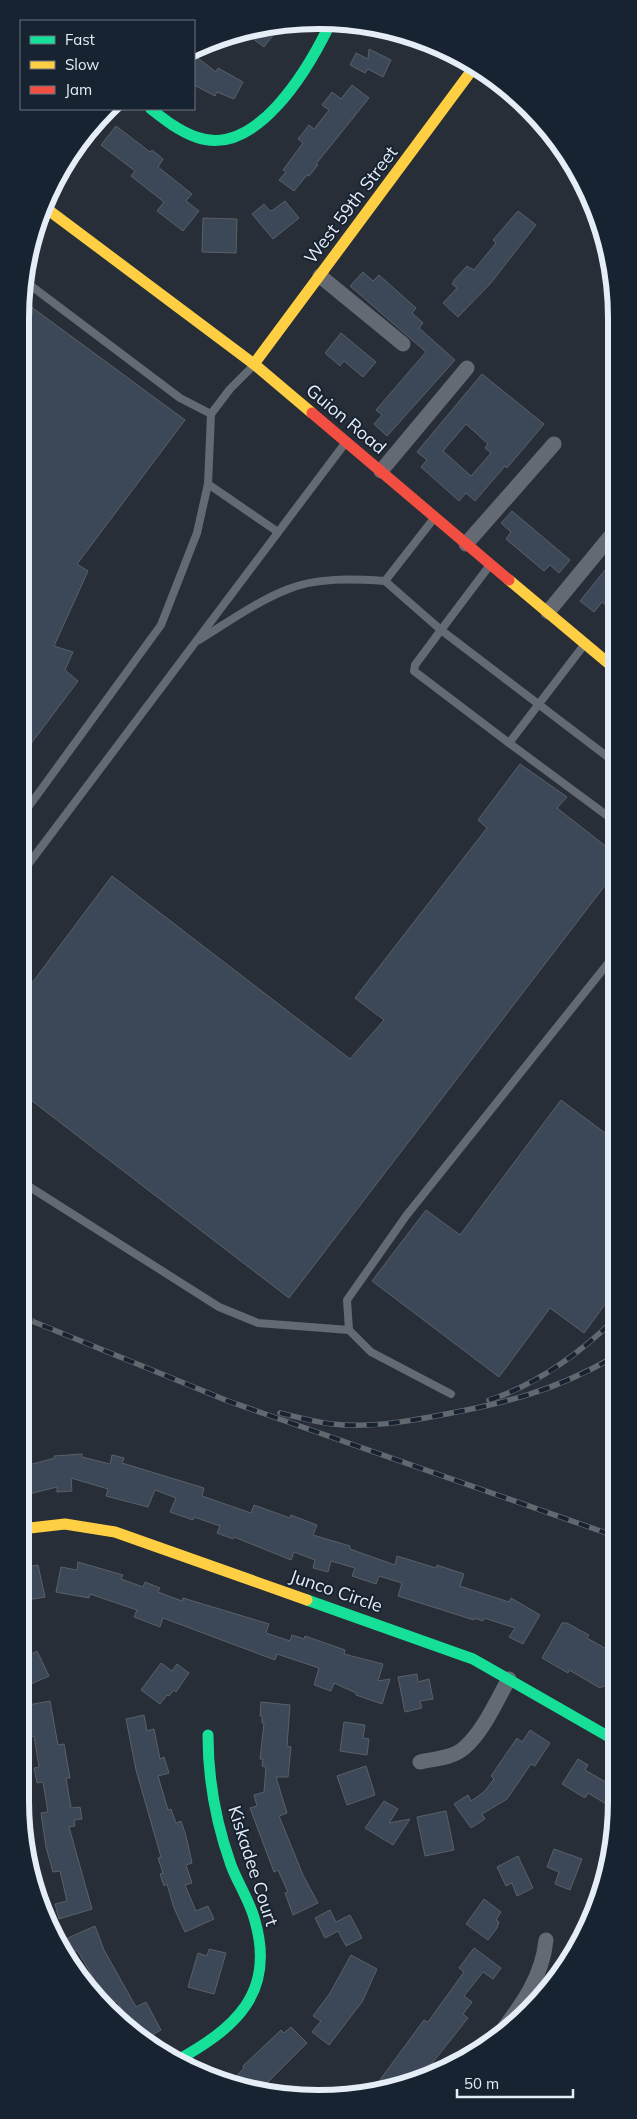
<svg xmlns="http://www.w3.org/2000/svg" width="637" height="2119" font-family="Mulish,sans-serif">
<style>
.building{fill:#3c4857;stroke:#5b6067;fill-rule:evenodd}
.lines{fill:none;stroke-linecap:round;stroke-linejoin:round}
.lane{stroke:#646a73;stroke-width:8}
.street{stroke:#646a73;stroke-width:15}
.fast{stroke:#16e098;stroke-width:11}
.slow{stroke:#ffcf43;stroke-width:11}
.jam{stroke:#f24e42;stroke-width:11}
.rail-casing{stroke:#62686f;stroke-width:5.5}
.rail{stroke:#182332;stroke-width:4;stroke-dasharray:11;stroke-linecap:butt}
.labels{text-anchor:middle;stroke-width:4;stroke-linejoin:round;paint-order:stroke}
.street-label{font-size:18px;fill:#e5edf7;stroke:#182332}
.rim{fill:none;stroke:#e5edf7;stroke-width:6}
</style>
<rect width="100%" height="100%" fill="#282e37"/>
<g class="building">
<polygon points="261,26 280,26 264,47 244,32"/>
<polygon points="369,49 391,60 383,77 368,69 365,73 350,65 356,53 368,59"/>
<polygon points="194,55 216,72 218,68 243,82 234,99 217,92 215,96 194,85"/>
<polygon points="352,85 369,98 316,164 318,165 309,176 307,175 294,191 279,180 286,172 283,170 303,143 298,139 309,125 314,129 329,110 322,105 332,92 341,99"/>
<polygon points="116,126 150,152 152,150 163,159 158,167 192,194 186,201 199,211 183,231 157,211 164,202 131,176 135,171 101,145"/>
<polygon points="285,201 299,218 273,239 252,214 264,204 270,211 273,210"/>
<polygon points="518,211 536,225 490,284 458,317 443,303 457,288 452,284 455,279 467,266 474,270 496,243 493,240"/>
<polygon points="203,218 237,219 236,253 202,252"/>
<polygon points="363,272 373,281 379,275 416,308 412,313 423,323 419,328 455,360 387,436 374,424 382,415 376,410 426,352 350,286"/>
<polygon points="26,303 185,420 77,564 88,571 54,646 73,652 65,670 78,681 24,753"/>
<polygon points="341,333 376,362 363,377 344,361 340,366 325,353"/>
<path d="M482,374L544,424L507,468L505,466L475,501L466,493L459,501L421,467L427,460L417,452ZM466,424L488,444L485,448L491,453L471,476L443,451Z"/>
<polygon points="512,511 570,560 559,573 550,565 544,571 506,539 511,532 501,523"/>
<polygon points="614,559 614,600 608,607 602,602 594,612 580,601"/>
<polygon points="520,764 567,797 557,808 613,852 613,875 289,1298 23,1094 23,995 112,876 350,1059 384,1020 355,998 487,828 478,820"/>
<polygon points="561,1100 613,1139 612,1295 584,1333 550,1308 499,1377 372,1281 426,1210 460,1235"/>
<polygon points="82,1454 82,1457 110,1464 112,1455 124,1458 122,1463 204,1488 202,1496 251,1513 254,1505 290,1518 291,1515 317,1525 313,1535 350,1546 350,1549 395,1565 397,1556 436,1568 437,1565 464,1574 460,1586 509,1602 511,1598 540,1615 523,1644 509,1637 515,1628 484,1618 483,1621 474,1618 474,1620 398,1596 402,1583 379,1576 376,1584 352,1576 355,1568 331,1561 328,1572 313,1568 315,1560 294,1552 291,1560 234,1537 233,1539 217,1533 220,1526 194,1517 193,1520 170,1512 176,1498 155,1490 148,1507 106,1496 108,1489 71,1478 72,1491 57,1492 57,1487 21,1496 21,1467 55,1458 54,1456"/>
<polygon points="78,1562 123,1575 121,1579 143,1587 145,1582 160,1588 158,1592 182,1601 183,1598 269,1624 266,1633 290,1641 292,1635 304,1639 305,1636 345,1650 344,1654 383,1664 378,1681 390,1679 382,1704 356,1695 356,1693 334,1683 331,1691 314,1685 319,1668 277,1654 275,1660 163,1618 160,1627 134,1617 137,1610 90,1594 89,1598 56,1592 61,1567 77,1570"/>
<polygon points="38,1565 45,1597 21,1601 21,1568"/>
<polygon points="562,1623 567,1623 589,1635 587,1638 612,1652 612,1690 604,1686 600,1688 569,1670 568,1673 542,1658"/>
<polygon points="37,1651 49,1676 20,1689 20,1673 25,1671 21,1659"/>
<polygon points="161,1663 172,1671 177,1664 189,1673 176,1692 174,1690 169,1696 167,1695 160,1704 141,1690"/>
<polygon points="417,1674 418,1682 429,1679 433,1699 420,1701 422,1708 405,1712 398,1677"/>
<polygon points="50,1701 58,1745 64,1744 70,1778 66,1778 71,1808 80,1807 82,1819 74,1820 75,1826 69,1827 92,1909 59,1919 55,1904 67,1901 60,1871 53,1872 46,1847 41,1813 48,1812 43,1782 37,1783 34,1768 39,1767 34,1736 28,1737 25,1722 28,1721 27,1715 29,1714 28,1705"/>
<polygon points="261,1702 290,1705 287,1746 291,1747 288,1777 276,1777 287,1813 279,1816 303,1875 318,1903 293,1915 285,1893 288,1892 278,1870 274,1872 250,1808 257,1806 254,1795 264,1792 266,1767 262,1766 263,1759 260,1759 264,1723 262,1723 262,1716 260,1716"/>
<polygon points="144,1715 147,1731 154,1729 160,1759 164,1757 169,1773 158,1776 168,1810 171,1809 176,1823 181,1821 186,1836 192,1863 186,1865 192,1883 185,1885 196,1911 208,1906 214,1919 185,1932 174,1908 167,1884 164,1886 160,1874 163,1873 158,1858 161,1857 136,1770 126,1719"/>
<polygon points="344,1722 365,1725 363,1738 369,1739 367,1755 340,1751"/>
<polygon points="530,1730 550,1743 535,1766 531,1764 507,1799 482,1814 485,1819 471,1828 454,1804 468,1795 471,1801 484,1792 494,1779 491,1776 517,1738 522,1742"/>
<polygon points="578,1759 588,1765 585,1770 611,1785 611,1807 588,1793 585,1798 562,1784"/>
<polygon points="366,1766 375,1795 347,1805 337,1776"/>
<polygon points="384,1801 398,1809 389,1823 410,1819 393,1845 365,1828"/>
<polygon points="446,1811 454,1850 425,1856 417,1817"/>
<polygon points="554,1849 582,1859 570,1890 555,1884 559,1872 547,1867"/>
<polygon points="518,1856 533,1888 517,1896 512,1883 506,1886 497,1867"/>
<polygon points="484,1899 501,1912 496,1920 499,1922 497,1928 488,1940 466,1924"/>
<polygon points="330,1910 336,1922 350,1915 362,1938 346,1946 338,1931 325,1938 315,1918"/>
<polygon points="95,1926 104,1950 136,2007 146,2002 161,2030 147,2038 130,2025 117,2001 106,2007 102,2004 94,1983 96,1982 77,1950 74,1952 68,1938"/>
<polygon points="474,1948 501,1968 493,1979 483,1972 464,1996 472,2002 463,2014 468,2018 422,2076 396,2089 385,2090 377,2084 424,2020 428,2022 464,1972 459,1968"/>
<polygon points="209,1949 226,1953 214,1994 188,1987 198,1953 207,1956"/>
<polygon points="351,1955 377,1969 362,2002 329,2045 312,2032 321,2021 313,2016 330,1993"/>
<polygon points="291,2027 307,2043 269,2081 259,2090 231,2082 244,2068 243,2066 281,2030 284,2033"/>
</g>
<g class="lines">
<g class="lane">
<polyline points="26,282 180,398 211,414"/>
<polyline points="208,484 278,532"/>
<polyline points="435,517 385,581 441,630 415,665 414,671 509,743"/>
<polyline points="490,565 441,630 613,761"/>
<path d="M199,640C227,623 256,602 286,590C315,577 354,579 385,581"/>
<polyline points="584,645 509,743 613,820"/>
<polyline points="24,813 161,625 197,533 208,484 211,414 230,389 253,366"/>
<polyline points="24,870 346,442"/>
<polyline points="22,1182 219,1307 258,1323 349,1330"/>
<polyline points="451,1394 371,1352 349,1330 347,1300 406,1216 613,957"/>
</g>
<g class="street">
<polyline points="320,276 403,344"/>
<polyline points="381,471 467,368"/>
<polyline points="466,544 554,444"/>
<polyline points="548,612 614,532"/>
<path d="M420,1762C434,1759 453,1758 464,1748C484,1731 496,1701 509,1679"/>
<path d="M496,2039C519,2008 542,1980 546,1940"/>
</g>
<g class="fast">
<path d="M151,109C165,120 179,131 196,137C256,159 308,69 329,26"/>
<polyline points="307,1600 473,1659 611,1738"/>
<path d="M176,2061C234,2029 276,1994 255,1921C250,1901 238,1884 231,1865C216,1823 208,1779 208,1735"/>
</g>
<g class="slow">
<polyline points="47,209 254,364 312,413"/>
<polyline points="254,364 475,66"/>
<polyline points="509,580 614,668"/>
<polyline points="21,1529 65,1524 115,1532 307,1600"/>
</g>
<polyline class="jam" points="312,413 509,580"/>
<g class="rail-casing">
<g id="rail">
<polyline points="22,1317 228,1401 612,1535"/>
<path d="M489,1400C536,1385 576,1356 612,1322"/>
<path d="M280,1413C297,1417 314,1422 332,1424C368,1428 405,1422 441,1415C506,1403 554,1391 612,1358"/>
</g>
</g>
<use href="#rail" class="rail"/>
</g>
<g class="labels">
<g class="street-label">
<text transform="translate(351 205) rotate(-53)" y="6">West 59th Street</text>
<text transform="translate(346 419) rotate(40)" y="6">Guion Road</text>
<text transform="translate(336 1591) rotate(19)" y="6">Junco Circle</text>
<text transform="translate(253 1866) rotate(72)" y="6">Kiskadee Court</text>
</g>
</g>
<path d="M0 0H637V2119H0ZM318 29H319A289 289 0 0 1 608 318V1801A289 289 0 0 1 319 2090H318A289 289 0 0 1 29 1801V318A289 289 0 0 1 318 29Z" fill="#182332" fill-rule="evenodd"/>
<path class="rim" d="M318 29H319A289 289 0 0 1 608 318V1801A289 289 0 0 1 319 2090H318A289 289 0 0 1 29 1801V318A289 289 0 0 1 318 29Z"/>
<rect x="20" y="20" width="175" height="90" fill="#182332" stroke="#6a7481"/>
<rect x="30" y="36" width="25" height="8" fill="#16e098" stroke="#6a7481"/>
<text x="65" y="45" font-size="15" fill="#e5edf7">Fast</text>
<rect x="30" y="61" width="25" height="8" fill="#ffcf43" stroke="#6a7481"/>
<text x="65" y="70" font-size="15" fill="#e5edf7">Slow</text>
<rect x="30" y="86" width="25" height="8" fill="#f24e42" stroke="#6a7481"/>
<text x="65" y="95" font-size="15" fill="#e5edf7">Jam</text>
<path d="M457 2089v8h116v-8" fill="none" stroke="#e5edf7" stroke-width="2.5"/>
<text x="464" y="2089" font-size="15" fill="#e5edf7" stroke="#182332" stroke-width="4" paint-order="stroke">50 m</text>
</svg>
